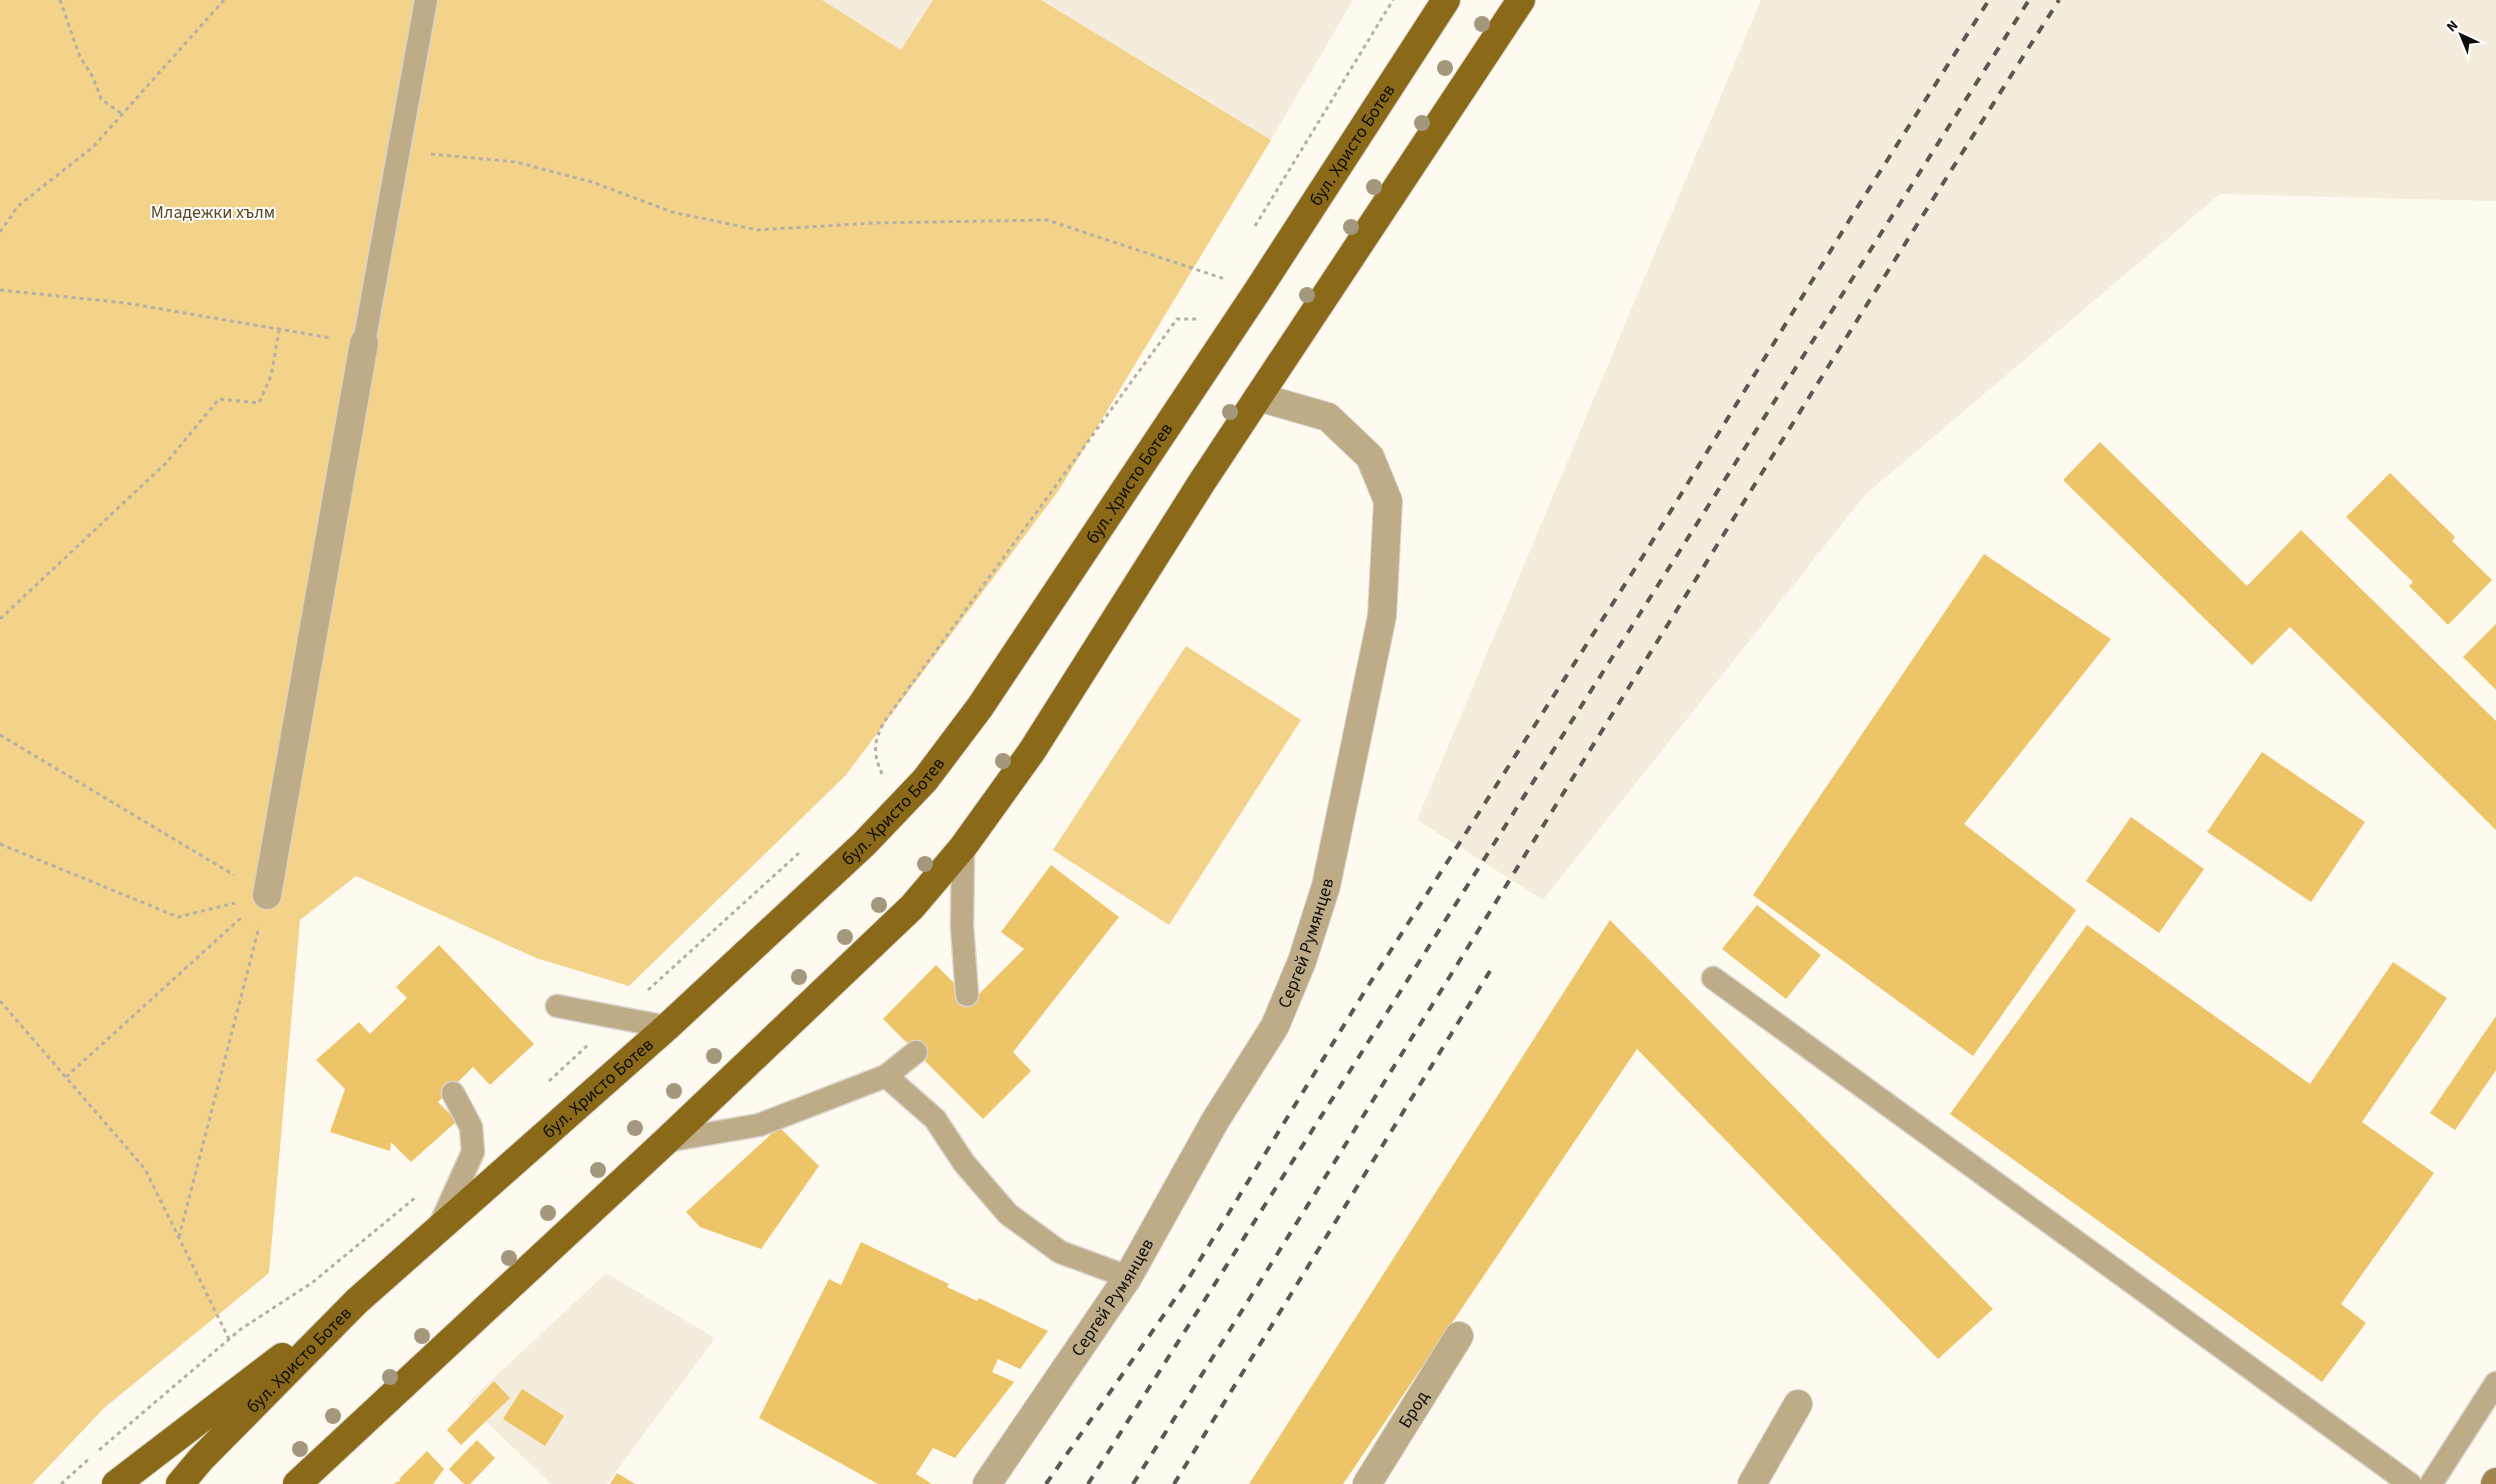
<svg xmlns="http://www.w3.org/2000/svg" width="2496" height="1484" font-family="'Source Sans 3',sans-serif">
<style>
.built{fill:#f4ecdc}
.green{fill:#f3d28a}
.building{fill:#edc468}
.lines{fill:none;stroke-linecap:round;stroke-linejoin:round}
.lane-casing{stroke:#d8d4cb;stroke-width:25}
.street-casing{stroke:#d8d4cb;stroke-width:30}
.secondary-casing{stroke:#d8d4cb;stroke-width:30}
.primary-casing{stroke:#d8d4cb;stroke-width:30}
.path{stroke:#b4b0a8;stroke-width:3;stroke-dasharray:4 4;stroke-linecap:butt}
.lane{stroke:#beac88;stroke-width:22}
.street{stroke:#beac88;stroke-width:28}
.secondary{stroke:#a0864d;stroke-width:28}
.primary{stroke:#8a6a19;stroke-width:28}
.rail{stroke:#5b5853;stroke-width:4;stroke-dasharray:9 9;stroke-linecap:butt}
.tree{fill:#a3987e}
.labels{text-anchor:middle;stroke-width:4;stroke-linejoin:round;paint-order:stroke}
.street-label{font-size:18px;fill:#0e0c09;stroke:#fff}
.park-label{font-size:18px;fill:#584721;stroke:#fff}
</style>
<rect width="100%" height="100%" fill="#fffaf0"/>
<g class="built">
<polygon points="822,0 933,0 901,50"/>
<polygon points="1041,0 1353,0 1271,140"/>
<polygon points="1761,0 2496,0 2496,201 2220,194 1866,494 1543,900 1417,820"/>
<polygon points="606,1273 715,1338 607,1484 551,1484 467,1403"/>
</g>
<g class="green">
<polygon points="0,0 822,0 901,50 933,0 1041,0 1271,140 1059,490 846,775 629,986 536,958 356,876 300,920 269,1273 104,1408 32,1484 0,1484"/>
<polygon points="1186,646 1301,720 1169,925 1053,850"/>
</g>
<g class="building">
<polygon points="2100,442 2247,586 2301,530 2496,721 2496,830 2290,627 2252,665 2063,480"/>
<polygon points="2390,473 2455,537 2452,541 2492,580 2448,625 2409,586 2413,582 2346,517"/>
<polygon points="1984,554 2111,639 1964,824 2076,910 1973,1056 1753,895"/>
<polygon points="2496,624 2496,690 2463,657"/>
<polygon points="2262,752 2365,822 2311,902 2207,832"/>
<polygon points="2131,817 2204,869 2159,933 2086,881"/>
<polygon points="1051,865 1119,917 1013,1052 1031,1071 983,1119 883,1019 936,965 972,1001 1024,949 1001,932"/>
<polygon points="1757,905 1821,955 1786,999 1722,949"/>
<polygon points="1610,920 1993,1309 1938,1359 1637,1049 1343,1484 1249,1484"/>
<polygon points="2087,925 2310,1084 2393,962 2447,998 2362,1122 2434,1173 2341,1304 2366,1323 2322,1382 1950,1114"/>
<polygon points="439,945 534,1044 490,1085 473,1067 438,1102 457,1121 411,1162 391,1142 390,1151 330,1132 345,1089 316,1060 359,1022 370,1034 407,998 396,987"/>
<polygon points="2496,1016 2496,1070 2455,1130 2430,1113"/>
<polygon points="779,1127 819,1166 761,1249 700,1227 686,1212"/>
<polygon points="861,1242 949,1284 947,1287 977,1301 979,1298 1048,1331 1020,1369 998,1359 992,1372 1014,1382 955,1458 933,1448 916,1474 932,1484 878,1484 759,1418 829,1279 841,1285"/>
<polygon points="494,1381 510,1398 461,1445 447,1430"/>
<polygon points="522,1389 564,1416 545,1446 503,1419"/>
<polygon points="477,1440 495,1458 470,1484 464,1484 449,1469"/>
<polygon points="427,1451 444,1469 433,1484 393,1484 401,1480 399,1479"/>
<polygon points="617,1473 635,1484 610,1484"/>
</g>
<g class="lines">
<g class="lane-casing">
<g id="lane">
<polyline points="364,343 426,0"/>
<polyline points="963,847 962,926 967,995"/>
<polyline points="1713,978 2410,1484"/>
<polyline points="557,1006 667,1027"/>
<polyline points="886,1076 935,1119 964,1163 1008,1214 1060,1252 1128,1277"/>
<polyline points="666,1141 759,1125 886,1076 916,1052"/>
<polyline points="440,1225 473,1152 471,1127 453,1093"/>
<polyline points="2431,1484 2496,1383"/>
</g>
</g>
<g class="street-casing">
<g id="street">
<polyline points="267,895 364,343"/>
<path id="s1" d="M987,1484L1128,1277L1215,1121L1275,1026L1302,961L1326,886L1382,616L1388,501L1370,457L1328,417L1258,397"/>
<path id="s2" d="M1367,1484L1459,1336"/>
<polyline points="1752,1484 1798,1404"/>
</g>
</g>
<g class="secondary-casing">
<polyline id="secondary" points="2495,1484 2496,1482"/>
</g>
<g class="primary-casing">
<g id="primary">
<polyline points="116,1484 282,1357"/>
<path id="s3" d="M180,1484L201,1459L357,1301L667,1027L864,844L925,780L980,707L1258,290L1446,0"/>
<polyline points="297,1484 666,1141 912,907 963,847 1032,751 1202,482 1521,0"/>
</g>
</g>
<g class="path">
<polyline points="60,0 80,57 93,77 101,99 122,114"/>
<polyline points="431,154 516,162 592,182 672,212 758,230 872,223 1047,220 1225,279"/>
<polyline points="1255,226 1393,0"/>
<polyline points="0,232 18,206 93,147 224,0"/>
<polyline points="0,290 126,303 331,338"/>
<polyline points="0,619 166,463 219,399 259,403 271,376 279,331"/>
<polyline points="0,735 234,875"/>
<path d="M882,774C873,752 873,744 884,722L1177,319H1197"/>
<polyline points="0,844 178,917 235,903"/>
<polyline points="648,990 799,853"/>
<polyline points="0,1001 145,1169 229,1339"/>
<polyline points="66,1077 242,917"/>
<polyline points="549,1081 588,1045"/>
<polyline points="179,1237 259,927"/>
<polyline points="99,1450 241,1329 313,1282 416,1197"/>
<polyline points="61,1484 90,1458"/>
</g>
<use href="#lane" class="lane"/>
<use href="#street" class="street"/>
<use href="#secondary" class="secondary"/>
<use href="#primary" class="primary"/>
<g class="rail">
<polyline points="1046,1484 1184,1286 1368,986 1645,553 1855,211 1989,0"/>
<polyline points="1088,1484 2029,0"/>
<path d="M1133,1484C1444,991 1746,492 2059,0"/>
<polyline points="1174,1484 1490,971"/>
</g>
</g>
<g class="tree">
<circle cx="1482" cy="24" r="8"/>
<circle cx="1445" cy="68" r="8"/>
<circle cx="1422" cy="123" r="8"/>
<circle cx="1374" cy="187" r="8"/>
<circle cx="1351" cy="227" r="8"/>
<circle cx="1307" cy="295" r="8"/>
<circle cx="1230" cy="412" r="8"/>
<circle cx="1003" cy="761" r="8"/>
<circle cx="925" cy="864" r="8"/>
<circle cx="879" cy="905" r="8"/>
<circle cx="845" cy="937" r="8"/>
<circle cx="799" cy="977" r="8"/>
<circle cx="714" cy="1056" r="8"/>
<circle cx="674" cy="1091" r="8"/>
<circle cx="635" cy="1128" r="8"/>
<circle cx="598" cy="1170" r="8"/>
<circle cx="548" cy="1213" r="8"/>
<circle cx="509" cy="1258" r="8"/>
<circle cx="422" cy="1336" r="8"/>
<circle cx="390" cy="1377" r="8"/>
<circle cx="333" cy="1416" r="8"/>
<circle cx="300" cy="1449" r="8"/>
</g>
<g class="labels">
<g class="street-label">
<text dy="6" stroke="none"><textPath href="#s3" startOffset="1791">бул. Христо Ботев</textPath></text>
<text dy="6" stroke="none"><textPath href="#s3" startOffset="1386">бул. Христо Ботев</textPath></text>
<text dy="6" stroke="none"><textPath href="#s3" startOffset="981">бул. Христо Ботев</textPath></text>
<text dy="6" stroke="none"><textPath href="#s1" startOffset="630">Сергей Румянцев</textPath></text>
<text dy="6" stroke="none"><textPath href="#s3" startOffset="576">бул. Христо Ботев</textPath></text>
<text dy="6" stroke="none"><textPath href="#s1" startOffset="225">Сергей Румянцев</textPath></text>
<text dy="6" stroke="none"><textPath href="#s3" startOffset="172">бул. Христо Ботев</textPath></text>
<text dy="6" stroke="none"><textPath href="#s2" startOffset="88">Брод</textPath></text>
</g>
<g class="park-label">
<text x="213" y="218">Младежки хълм</text>
</g>
</g>
<g transform="translate(2461 35) rotate(316)" stroke="#ffffff" stroke-width="4" paint-order="stroke">
<path d="M0-4L9 19L0 12L-9 19Z" fill="#0e0c09"/>
<text y="-8" font-size="14" font-weight="bold" text-anchor="middle" fill="#0e0c09">N</text>
</g>
</svg>
